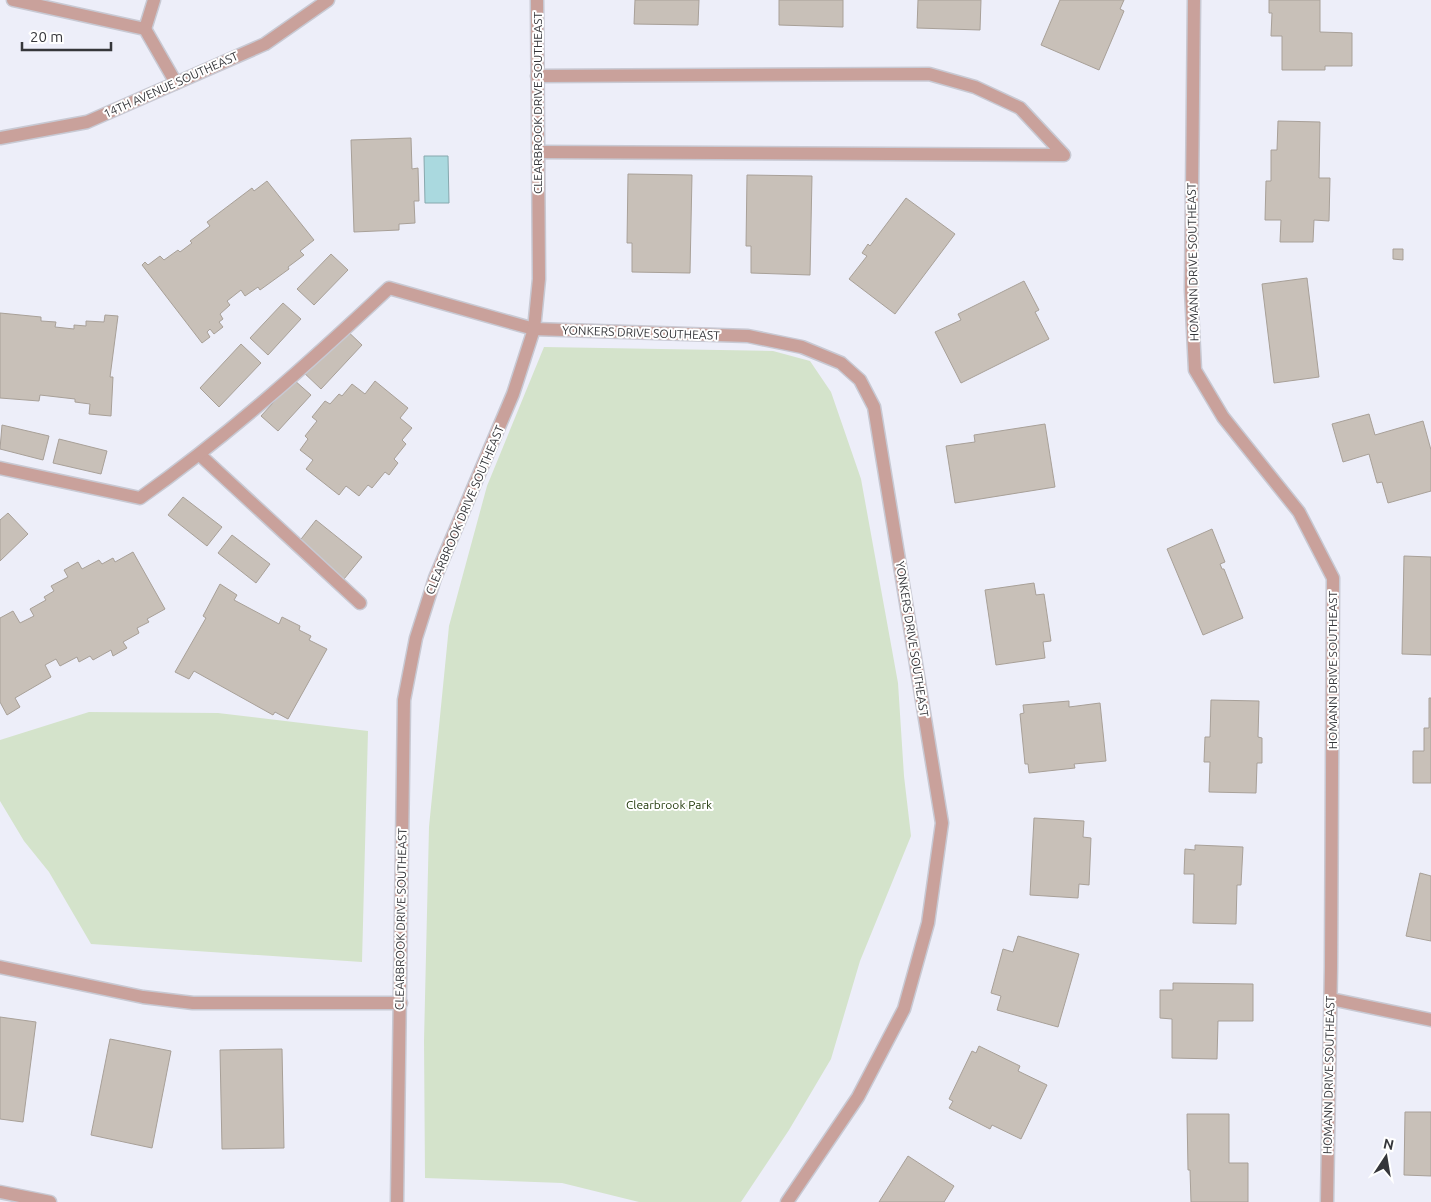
<svg xmlns="http://www.w3.org/2000/svg" width="1431" height="1202" font-family="Ubuntu,sans-serif">
<style>
.green{fill:#d4e3cb}
.water{fill:#aad9df;stroke:#87a8ae}
.building{fill:#c8c0b8;stroke:#a8a098}
.lines{fill:none;stroke-linecap:round;stroke-linejoin:round}
.service-casing{stroke:#c8c9d3;stroke-width:15}
.minor-casing{stroke:#c8c9d3;stroke-width:15}
.service{stroke:#c9a19b;stroke-width:12}
.minor{stroke:#c9a19b;stroke-width:12}
.labels{text-anchor:middle;stroke-width:4;stroke-linejoin:round;paint-order:stroke}
.street-label{font-size:12px;fill:#35363a;stroke:#fff}
.park-label{font-size:12px;fill:#1a3303;stroke:#fff}
</style>
<rect width="100%" height="100%" fill="#edeef9"/>
<g class="green">
<polygon points="544,347 773,351 810,361 831,392 861,479 898,683 904,776 911,836 860,961 831,1059 789,1130 741,1202 639,1202 562,1183 425,1178 424,1041 429,827 449,626 487,486"/>
<polygon points="89,712 218,713 368,731 362,962 91,944 49,872 24,841 0,801 0,740"/>
</g>
<polygon class="water" points="424,156 448,156 449,203 425,203"/>
<g class="building">
<polygon points="635,0 699,0 698,25 634,24"/>
<polygon points="779,0 843,0 843,27 779,25"/>
<polygon points="918,0 981,0 980,30 917,28"/>
<polygon points="1060,0 1124,0 1120,9 1124,11 1099,70 1041,45"/>
<polygon points="1269,0 1320,0 1320,32 1352,33 1352,66 1325,66 1325,70 1282,70 1282,36 1271,36 1272,13 1269,13"/>
<polygon points="1278,121 1320,122 1319,178 1330,178 1329,221 1314,220 1313,242 1280,242 1281,220 1265,220 1266,181 1271,181 1271,150 1277,150"/>
<polygon points="411,138 412,169 418,168 419,201 414,201 415,223 399,224 399,230 354,232 351,140"/>
<polygon points="628,174 692,175 690,273 632,272 632,243 627,243"/>
<polygon points="747,175 812,176 810,275 751,273 751,246 746,246"/>
<polygon points="267,181 314,240 300,251 304,255 288,267 289,269 260,290 258,287 245,296 241,290 227,301 230,305 220,314 223,319 219,322 223,327 214,334 210,329 207,332 210,337 202,343 142,265 145,262 148,265 160,256 164,260 178,250 180,252 192,243 190,241 210,226 207,222 252,188 254,191"/>
<polygon points="906,198 955,234 895,314 849,279 867,256 862,253 868,244 870,246"/>
<polygon points="1393,249 1403,249 1403,260 1393,259"/>
<polygon points="331,254 348,270 314,305 297,289"/>
<polygon points="1307,278 1319,377 1274,383 1262,284"/>
<polygon points="1024,281 1039,310 1035,312 1049,339 961,383 935,332 961,320 958,314"/>
<polygon points="283,303 301,319 268,355 250,338"/>
<polygon points="0,313 41,317 41,321 56,322 55,327 74,329 74,325 86,326 86,321 104,322 105,315 118,316 110,377 113,377 111,416 89,414 90,404 75,402 75,399 40,395 39,401 0,398"/>
<polygon points="341,325 362,345 321,389 300,369"/>
<polygon points="241,344 261,363 219,407 200,388"/>
<polygon points="294,380 311,395 278,431 261,416"/>
<polygon points="375,381 408,408 400,418 412,428 402,440 406,444 394,459 398,463 389,475 385,472 372,488 368,485 359,496 346,486 339,495 306,469 313,460 300,450 308,439 305,436 317,421 312,417 325,401 330,404 339,394 342,396 352,384 365,394"/>
<polygon points="1369,414 1375,435 1423,421 1431,450 1431,491 1388,503 1382,482 1377,483 1369,454 1343,462 1332,424"/>
<polygon points="1045,424 1055,487 955,503 946,446 975,442 974,435"/>
<polygon points="2,425 49,436 43,460 0,449"/>
<polygon points="59,439 107,451 101,474 53,463"/>
<polygon points="183,497 222,527 207,546 168,515"/>
<polygon points="8,513 28,534 0,561 0,520"/>
<polygon points="316,520 362,557 344,579 298,543"/>
<polygon points="1212,529 1225,562 1220,564 1222,569 1224,569 1243,618 1203,635 1167,549"/>
<polygon points="232,535 270,564 256,583 218,553"/>
<polygon points="133,552 165,609 147,619 149,622 137,628 139,633 123,642 127,648 113,656 111,650 93,660 90,656 79,662 77,657 60,666 56,659 45,665 51,677 15,698 20,707 7,715 0,702 0,618 13,611 20,623 34,616 30,609 46,600 44,597 54,591 51,586 68,577 64,570 78,562 82,569 99,560 102,564 113,558 115,562"/>
<polygon points="1404,556 1431,557 1431,655 1402,654"/>
<polygon points="1034,583 1036,595 1044,594 1051,641 1043,642 1045,658 996,665 985,590"/>
<polygon points="220,584 237,595 234,600 279,624 282,617 300,626 299,630 311,636 309,640 327,649 288,719 275,712 273,715 194,671 189,679 175,672 206,618 203,616"/>
<polygon points="1429,698 1431,698 1431,783 1413,783 1413,751 1424,751 1424,728 1429,728"/>
<polygon points="1211,700 1259,701 1258,737 1262,738 1262,763 1257,763 1256,793 1209,792 1210,762 1204,762 1205,737 1210,737"/>
<polygon points="1069,701 1069,707 1100,703 1106,761 1074,764 1075,768 1029,773 1028,764 1025,764 1020,714 1024,713 1023,705"/>
<polygon points="1034,818 1084,821 1083,837 1091,838 1089,885 1079,884 1078,898 1030,895"/>
<polygon points="1195,845 1243,847 1241,885 1237,885 1236,924 1193,923 1194,874 1184,874 1185,849 1195,850"/>
<polygon points="1420,873 1431,876 1431,941 1406,936"/>
<polygon points="1018,936 1079,954 1058,1027 997,1010 1001,996 991,993 1003,949 1013,952"/>
<polygon points="1173,983 1253,984 1253,1021 1218,1021 1217,1059 1172,1058 1172,1019 1160,1018 1160,990 1173,990"/>
<polygon points="0,1017 36,1022 23,1122 0,1119"/>
<polygon points="110,1039 171,1051 152,1148 91,1135"/>
<polygon points="979,1046 1020,1066 1018,1071 1047,1085 1021,1139 992,1125 990,1129 949,1108 953,1101 949,1099 972,1051 976,1053"/>
<polygon points="282,1049 284,1148 222,1149 220,1050"/>
<polygon points="1405,1112 1431,1112 1431,1176 1404,1175"/>
<polygon points="1187,1114 1229,1114 1229,1163 1248,1163 1248,1202 1191,1202 1190,1170 1188,1170"/>
<polygon points="908,1156 954,1186 944,1202 879,1202"/>
</g>
<g class="lines">
<g class="service-casing">
<g id="service">
<polyline points="200,455 360,603"/>
<path d="M0,468L140,498C229,435 309,363 389,288L534,329"/>
<polyline points="0,967 143,997 193,1003 401,1003"/>
</g>
</g>
<g class="minor-casing">
<g id="minor">
<polyline points="13,0 145,29 176,83"/>
<polyline points="1194,0 1191,290 1195,370 1223,417 1299,512 1333,578 1331,967 1327,1202"/>
<polyline points="145,29 154,0"/>
<polyline points="537,76 929,74 975,87 1020,108 1064,155 538,152"/>
<polyline points="0,138 87,122 265,44 328,0"/>
<polyline points="534,329 748,336 802,347 841,363 860,380 874,407 942,823 928,923 904,1009 858,1097 787,1202"/>
<polyline points="1331,999 1431,1020"/>
<polyline points="0,1192 50,1202"/>
<polyline points="397,1202 404,700 416,638 435,578 513,394 534,329 539,279 537,0"/>
</g>
</g>
<use href="#service" class="service"/>
<use href="#minor" class="minor"/>
</g>
<g class="labels">
<g class="street-label">
<text transform="translate(171 85) rotate(-24)" y="4">14TH AVENUE SOUTHEAST</text>
<text transform="translate(538 103) rotate(-90)" y="4">CLEARBROOK DRIVE SOUTHEAST</text>
<text transform="translate(1193 262) rotate(-91)" y="4">HOMANN DRIVE SOUTHEAST</text>
<text transform="translate(641 333) rotate(2)" y="4">YONKERS DRIVE SOUTHEAST</text>
<text transform="translate(465 510) rotate(-67)" y="4">CLEARBROOK DRIVE SOUTHEAST</text>
<text transform="translate(912 639) rotate(81)" y="4">YONKERS DRIVE SOUTHEAST</text>
<text transform="translate(1333 670) rotate(-90)" y="4">HOMANN DRIVE SOUTHEAST</text>
<text transform="translate(401 919) rotate(-89)" y="4">CLEARBROOK DRIVE SOUTHEAST</text>
<text transform="translate(1329 1075) rotate(-89)" y="4">HOMANN DRIVE SOUTHEAST</text>
</g>
<g class="park-label">
<text x="669" y="809">Clearbrook Park</text>
</g>
</g>
<g transform="translate(1386 1157) rotate(12)" stroke="#ffffff" stroke-width="4" paint-order="stroke">
<path d="M0-4L9 19L0 12L-9 19Z" fill="#35363a"/>
<text y="-8" font-size="14" font-weight="bold" text-anchor="middle" fill="#35363a">N</text>
</g>
<path d="M22 42v8h89v-8" fill="none" stroke="#35363a" stroke-width="2.5"/>
<text x="30" y="42" font-size="15" fill="#35363a" stroke="#ffffff" stroke-width="4" paint-order="stroke">20 m</text>
</svg>
